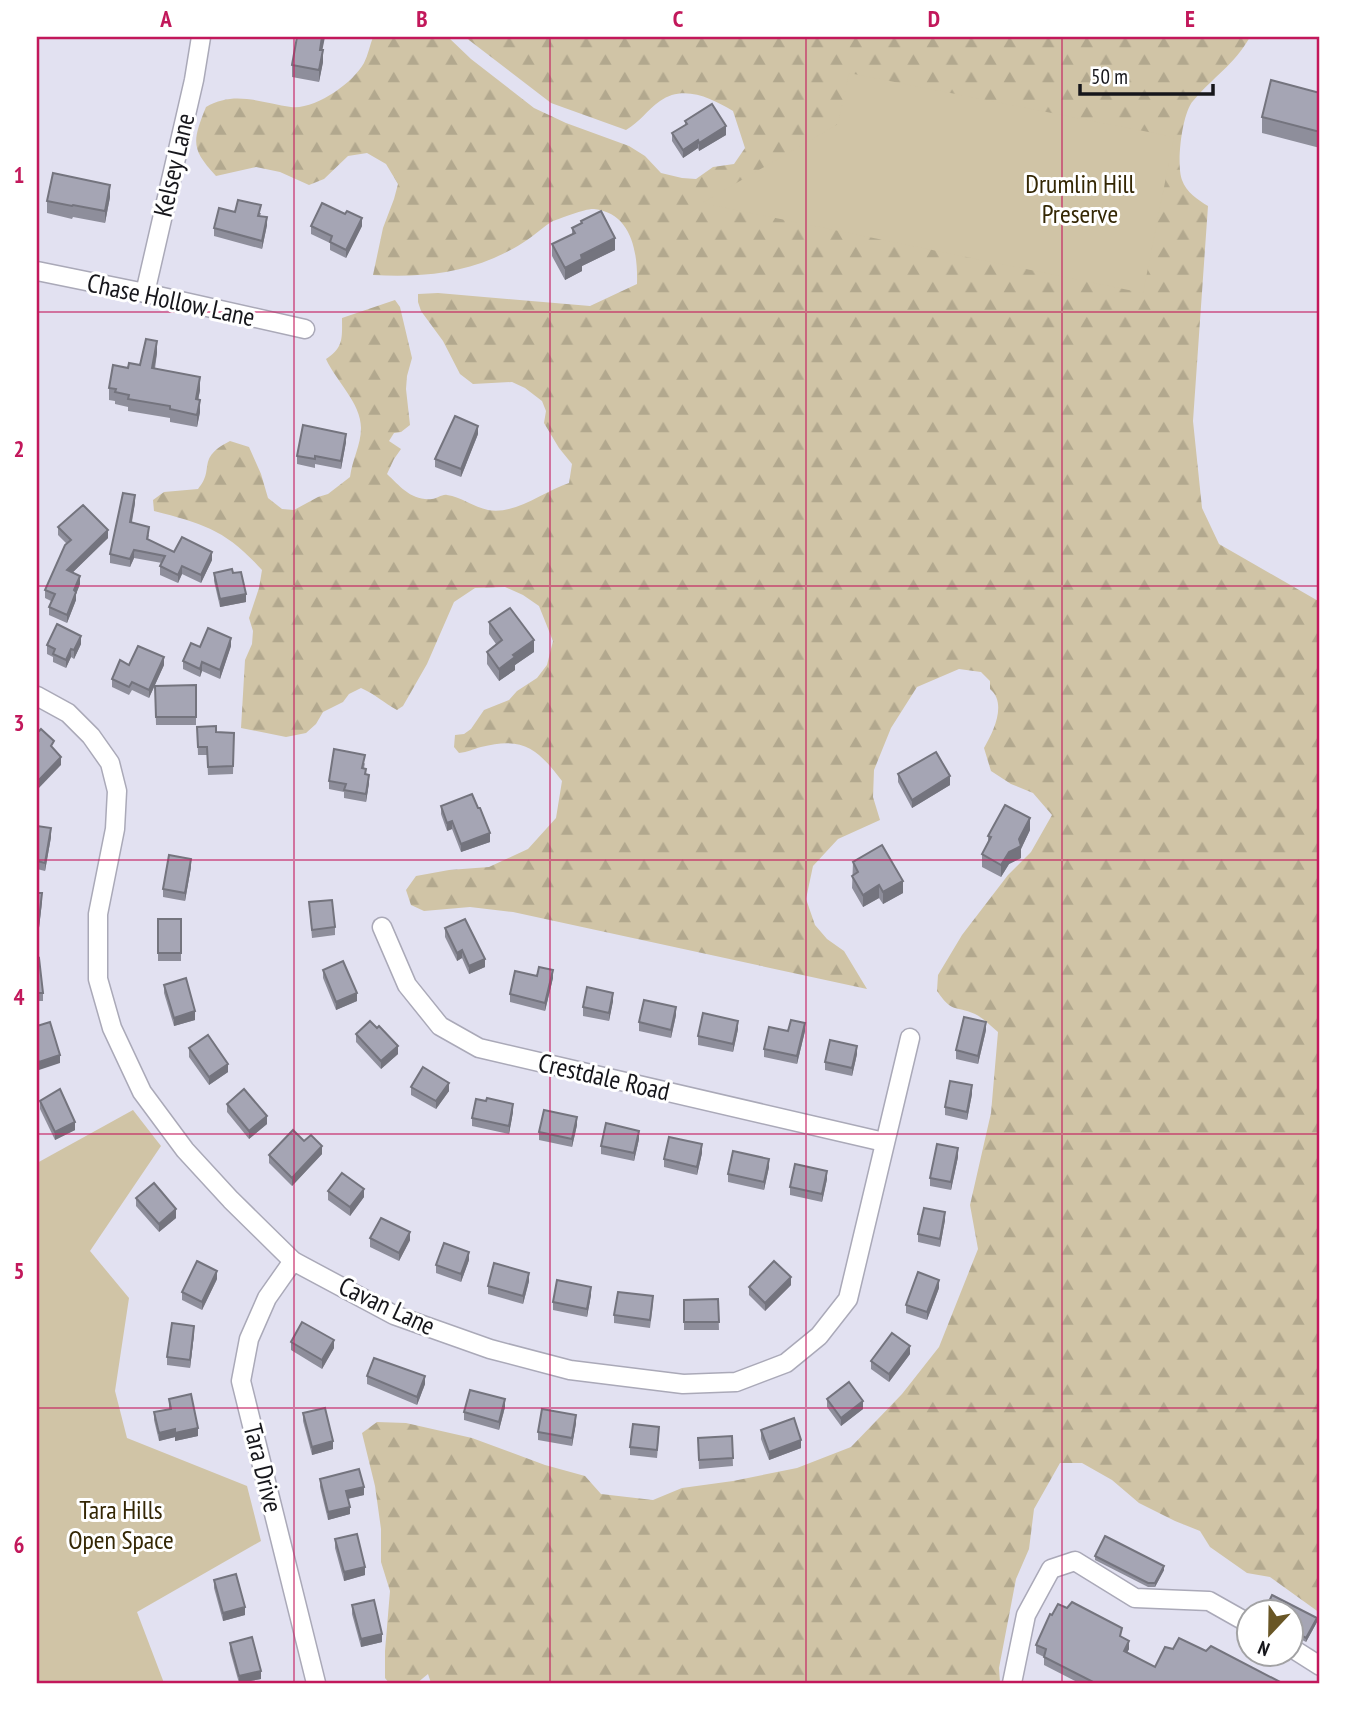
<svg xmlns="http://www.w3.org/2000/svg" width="1357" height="1720" font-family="'PT Sans Narrow',sans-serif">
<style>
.forest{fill:url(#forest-firs)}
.green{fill:#d0c4a6}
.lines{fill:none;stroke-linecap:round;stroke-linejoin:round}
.minor-casing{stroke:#aaa9b8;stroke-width:21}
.minor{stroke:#fff;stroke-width:18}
.wall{fill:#8e8e9b}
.shaded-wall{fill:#74747e}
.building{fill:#a5a5b4;stroke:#74747e;stroke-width:2}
.grid{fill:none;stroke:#c2185b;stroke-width:2;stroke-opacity:0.55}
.labels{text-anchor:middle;stroke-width:6;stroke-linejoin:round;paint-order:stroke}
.street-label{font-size:26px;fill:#16161b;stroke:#fff}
.park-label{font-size:26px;fill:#342704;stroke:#fff}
.neatline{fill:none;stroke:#c2185b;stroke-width:2.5}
.grid-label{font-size:23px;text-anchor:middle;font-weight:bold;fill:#c2185b}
</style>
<defs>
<pattern id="forest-firs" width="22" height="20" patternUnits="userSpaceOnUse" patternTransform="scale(1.75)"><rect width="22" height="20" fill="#d0c4a6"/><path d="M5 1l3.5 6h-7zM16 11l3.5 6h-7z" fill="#b2a88e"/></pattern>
</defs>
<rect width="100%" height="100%" fill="#e2e1f1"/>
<path class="forest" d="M373,37H448L471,59L534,108L566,123L629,146L645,156L661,173L682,178L696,179L713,167L734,164L745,148L733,111C712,98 683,84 660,101C647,110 640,122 626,130L551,103L465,37H1250C1234,65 1213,77 1193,101C1182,113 1176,164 1182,180C1186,192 1198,200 1208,206L1193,421L1202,508L1219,544L1320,602V1613L1270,1577L1247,1573L1210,1547L1200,1531L1175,1521L1139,1503L1112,1480L1082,1463H1060L1034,1509L1029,1549L1016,1579L999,1668L1000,1683H431L428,1674L417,1683H389L385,1678V1651L390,1591L381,1562V1529L375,1486L362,1433L377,1422L406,1423L472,1438L545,1465L585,1476L601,1494L653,1500L682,1488L733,1481L797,1468L851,1447L902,1394L939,1347L978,1249L970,1205L991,1113L998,1032C991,1026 983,1018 975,1014C954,1005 953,1014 937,991L938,975L962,935L1008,875L1031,852L1052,815L1033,793L1011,784L991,771L984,748C994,731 1007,703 990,689V681L981,672L959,669L917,687L891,728L874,770L873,797L880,820L838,839L813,866L806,899L815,925L827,939L844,951L867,989L513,912L470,907L424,911L411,905L406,890L416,876L449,870L489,867L528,849L556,818L562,781C538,749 523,736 481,747C473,749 468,752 459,753L454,747L455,735L464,734L471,729L484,710L509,700L517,691L537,678L547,665L553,641L539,606L523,595L505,587L475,588L454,602L427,664L403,706L397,710C384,703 375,694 361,688L349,694L343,702L323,712L316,724L306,733L286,737L241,728L245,660L252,644L253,631L249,618L259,588L262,570C226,530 204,524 154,511L153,500L164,492L198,489C216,468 195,459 230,441L249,447L261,474L268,498L282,509L294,510L318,497L328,494L350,477C352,460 361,445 361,428C361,403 336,381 326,359C344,348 342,337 342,318L395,300L400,307L412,358L407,376L406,389L410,425L401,432L394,433L389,441L401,449L394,459L387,474C400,486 411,501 432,499C437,499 442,494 447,495C461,497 474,507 488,510C516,515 544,491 569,483L572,464L559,448L544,423L546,411L542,401L525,388L512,382L473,384L460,374L443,341L421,311L418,302V294L438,293L590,306L637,284C638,253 632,213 594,209C587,208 561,218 553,221C544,226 536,234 527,240C517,247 505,253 494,258C454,275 415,277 373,275L383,228L394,199L398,184L386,164L367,153L348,156L324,179L309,185L280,172L256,167L216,176C191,149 192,142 206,107C235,90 261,103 291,107C315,110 353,83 364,63C368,55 370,45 373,37Z"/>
<g class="green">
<polygon points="849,73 1174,137 1143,293 702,203 838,124"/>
<polygon points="133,1110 161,1146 90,1251 129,1298 115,1391 127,1438 247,1486 261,1541 137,1612 164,1683 37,1683 37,1163"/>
</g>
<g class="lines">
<g class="minor-casing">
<g id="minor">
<polyline points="37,271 145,293 305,329"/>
<polyline points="145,293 194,80 201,37"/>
<polyline points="37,696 68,713 91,736 110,763 117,791 115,829 98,914 98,979 112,1028 142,1092 185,1150 231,1200 293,1261 394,1315 490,1349 570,1370 683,1384 736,1382 786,1363 819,1336 848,1299 910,1038"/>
<polyline points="382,927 407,985 440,1026 479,1048 884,1142"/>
<polyline points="293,1261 267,1298 249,1339 241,1381 316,1683"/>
<polyline points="1290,1647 1320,1666"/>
<polyline points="1012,1683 1026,1615 1051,1569 1075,1561 1135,1598 1209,1601 1248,1623"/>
</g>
</g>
<use href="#minor" class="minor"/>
</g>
<g class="wall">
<polygon points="322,50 323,62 319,82 292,77 292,65"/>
<polygon points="1320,93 1320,148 1262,133 1262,117"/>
<polygon points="685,121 726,135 699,151 698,148 683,158 672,141 672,133 685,125"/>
<polygon points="110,197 105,223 73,217 72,219 47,213 47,201"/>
<polygon points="235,212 261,213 260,216 267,225 262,249 214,236 214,228"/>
<polygon points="581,221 615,250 582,266 582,271 565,280 552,256 552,244 572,234 572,228 581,224"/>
<polygon points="311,226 362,226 346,258 330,250 330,243 311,234"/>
<polygon points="157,353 155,369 200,390 198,400 200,412 197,427 170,422 170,418 128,411 128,407 115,404 115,401 109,400 109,388 128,368 140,365"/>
<polygon points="478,434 461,477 435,467 435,459"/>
<polygon points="346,442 341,469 315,464 315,468 297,464 297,456"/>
<polygon points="135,503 132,522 149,535 148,540 174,552 212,560 201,583 182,574 178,583 160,575 160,566 162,563 134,558 130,567 110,563 110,554"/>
<polygon points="58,527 108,538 73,572 80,584 76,594 76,600 67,623 49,615 49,607 51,601 45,598 45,590 67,544 58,535"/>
<polygon points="214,573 233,573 246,602 220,607 214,581"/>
<polygon points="489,622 534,652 515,665 515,670 499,681 487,664 487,652 496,644 489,634"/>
<polygon points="81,644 74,659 71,657 66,668 53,662 53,657 47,654 47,645"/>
<polygon points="231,646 220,679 202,671 200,677 183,669 183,661 200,647"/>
<polygon points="129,665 164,665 149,698 132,690 129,695 112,687 112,679"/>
<polygon points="196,685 196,725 156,725 155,686"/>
<polygon points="197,727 216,732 234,733 233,774 208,775 207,755 198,755"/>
<polygon points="365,763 364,768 369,783 366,802 344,798 344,792 329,789 329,781"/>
<polygon points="898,774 950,785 912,808 898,782"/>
<polygon points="441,806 490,842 461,852 452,829 447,831 441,814"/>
<polygon points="37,826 51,837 45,871 37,869"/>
<polygon points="1030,830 1021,849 1021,858 1009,864 1001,877 982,867 982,854 988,842 988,836"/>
<polygon points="853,862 903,893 883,904 879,898 863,907 852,888"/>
<polygon points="191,867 185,901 163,897 163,889"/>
<polygon points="309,902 335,927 335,935 312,938"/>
<rect x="158" y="919" width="23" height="42"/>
<polygon points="445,928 485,967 469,974 462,958 457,961 445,937"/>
<polygon points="37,959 43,993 43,1001 37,1001"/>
<polygon points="323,970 357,1001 336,1010 323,978"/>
<polygon points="537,976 553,978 545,1011 510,1002 510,994"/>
<polygon points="164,985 195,1020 174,1026 164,993"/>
<polygon points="613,1001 609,1021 583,1016 583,1007"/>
<polygon points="676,1015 671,1038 639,1031 639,1022"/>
<polygon points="377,1028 398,1054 381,1069 356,1042 356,1034"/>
<polygon points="738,1029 733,1052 698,1045 698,1036"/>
<polygon points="986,1030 978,1064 956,1059 956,1050"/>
<polygon points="788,1031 805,1031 797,1064 764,1057 764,1049"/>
<polygon points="189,1048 228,1072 209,1085 189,1057"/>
<polygon points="857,1054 852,1076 825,1070 825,1062"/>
<polygon points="411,1087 449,1091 436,1109 411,1095"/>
<polygon points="972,1094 967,1120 945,1115 945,1107"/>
<polygon points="40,1101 75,1130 55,1140 40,1109"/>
<polygon points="486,1101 513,1112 509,1134 472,1126 472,1118"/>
<polygon points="227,1104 267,1124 249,1139 227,1112"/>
<polygon points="577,1125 572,1147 539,1140 539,1132"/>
<polygon points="639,1139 634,1161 601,1154 601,1146"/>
<polygon points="304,1141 322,1154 292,1186 269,1163 269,1155"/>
<polygon points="702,1153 697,1175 664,1167 664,1159"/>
<polygon points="958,1157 951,1190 930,1186 930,1178"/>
<polygon points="769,1167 764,1190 728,1182 728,1174"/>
<polygon points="827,1179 822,1202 790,1195 790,1187"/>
<polygon points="328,1191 364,1197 350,1216 328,1200"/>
<polygon points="136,1198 176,1218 159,1232 136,1206"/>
<polygon points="945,1220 940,1247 918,1242 918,1234"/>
<polygon points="370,1238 410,1240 399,1261 370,1247"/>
<polygon points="469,1260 461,1282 436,1273 436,1265"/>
<polygon points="217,1279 202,1310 182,1300 182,1292"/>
<polygon points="529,1281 523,1304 488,1294 488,1286"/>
<polygon points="791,1285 765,1311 749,1295 749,1287"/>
<polygon points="939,1288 927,1320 906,1313 906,1305"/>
<polygon points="591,1295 587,1317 553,1310 553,1302"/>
<polygon points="718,1299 719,1330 684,1330 684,1300"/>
<polygon points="653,1304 650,1328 614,1323 614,1315"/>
<polygon points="194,1334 190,1368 167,1365 167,1357"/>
<polygon points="291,1342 334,1348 322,1369 291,1350"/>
<polygon points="910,1354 889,1382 871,1369 871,1361"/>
<polygon points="367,1376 425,1384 417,1405 367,1384"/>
<polygon points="169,1399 198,1436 175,1441 175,1437 159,1441 154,1420 154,1412 169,1409"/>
<polygon points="827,1399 863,1409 841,1426 827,1407"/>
<polygon points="505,1407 499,1430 464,1420 464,1412"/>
<polygon points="303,1413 333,1449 312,1455 303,1421"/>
<polygon points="576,1423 572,1446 538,1440 538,1432"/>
<polygon points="761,1430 801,1448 769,1460 761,1439"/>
<polygon points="659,1435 657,1458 630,1455 630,1447"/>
<polygon points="732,1436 733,1466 699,1469 698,1438"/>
<polygon points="320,1479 364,1495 348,1499 350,1514 328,1520 320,1487"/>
<polygon points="335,1539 365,1575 344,1581 335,1548"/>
<polygon points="1095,1556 1164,1570 1155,1587 1148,1587 1095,1560"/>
<polygon points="214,1580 245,1615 223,1621 214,1588"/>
<polygon points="352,1605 382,1642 361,1647 352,1614"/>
<polygon points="1291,1612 1317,1622 1306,1642 1291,1634"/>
<polygon points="1122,1637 1129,1649 1127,1652 1155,1667 1173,1649 1206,1651 1282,1683 1079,1683 1044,1665 1044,1657 1036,1653 1036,1645"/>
<polygon points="230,1643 261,1679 239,1683 230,1651"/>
</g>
<g class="shaded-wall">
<polygon points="322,37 325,37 320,62 320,50"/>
<polygon points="323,50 323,62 319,82 319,70"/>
<polygon points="726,126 726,135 699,151 699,143"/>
<polygon points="698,140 698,148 683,158 683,150"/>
<polygon points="110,185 110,197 105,223 105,211"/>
<polygon points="267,217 267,225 262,249 262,241"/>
<polygon points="362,218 362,226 346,258 346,250"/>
<polygon points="615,238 615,250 582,266 582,271 565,280 565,268 581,255"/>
<polygon points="157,341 157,353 152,380 152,368"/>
<polygon points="200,377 200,390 196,411 196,399"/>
<polygon points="200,400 200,412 197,427 197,415"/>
<polygon points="478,426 478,434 461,477 461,469"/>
<polygon points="346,434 346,442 341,469 341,461"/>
<polygon points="135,495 135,503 130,530 130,522"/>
<polygon points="108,530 108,538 67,578 67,570"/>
<polygon points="134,550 134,558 130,567 130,559"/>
<polygon points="212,552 212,560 201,583 201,575"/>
<polygon points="182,566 182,574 178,583 178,575"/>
<polygon points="80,576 80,584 76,594 76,600 67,623 67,615 74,590"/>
<polygon points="246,594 246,602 220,607 220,599"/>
<polygon points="81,636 81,644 74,659 74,650"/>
<polygon points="231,638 231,646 220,679 220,670"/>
<polygon points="534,640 534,652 515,665 515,670 499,681 499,669 513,655"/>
<polygon points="71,649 71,657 66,668 66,660"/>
<polygon points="164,657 164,665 149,698 149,690"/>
<polygon points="202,662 202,671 200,677 200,669"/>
<polygon points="61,757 61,765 37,790 37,782"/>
<polygon points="369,775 369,783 366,802 366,794"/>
<polygon points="950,776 950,785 912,808 912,800"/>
<polygon points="1030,818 1030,830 1021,849 1021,858 1009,864 1001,877 1001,865 1009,852 1019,839"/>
<polygon points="452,821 452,829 447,831 447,823"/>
<polygon points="51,828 51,837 45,871 45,863"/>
<polygon points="490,833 490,842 461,852 461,844"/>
<polygon points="191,859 191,867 185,901 185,893"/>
<polygon points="903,881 903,893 883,904 883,892"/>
<polygon points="879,885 879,898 863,907 863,895"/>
<polygon points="42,893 42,902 38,936 38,928"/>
<polygon points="462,950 462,958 457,961 457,953"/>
<polygon points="485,959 485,967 469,974 469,966"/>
<polygon points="553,970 553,978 545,1011 545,1003"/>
<polygon points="357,993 357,1001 336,1010 336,1002"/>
<polygon points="613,993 613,1001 609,1021 609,1013"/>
<polygon points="676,1007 676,1015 671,1038 671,1030"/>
<polygon points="195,1011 195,1020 174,1026 174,1018"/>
<polygon points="738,1021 738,1029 733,1052 733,1044"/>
<polygon points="986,1022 986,1030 978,1064 978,1056"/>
<polygon points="805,1023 805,1031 797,1064 797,1056"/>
<polygon points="398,1046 398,1054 381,1069 381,1061"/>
<polygon points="857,1046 857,1054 852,1076 852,1068"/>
<polygon points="60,1055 60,1063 39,1070 39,1062"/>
<polygon points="228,1064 228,1072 209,1085 209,1077"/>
<polygon points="449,1083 449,1091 436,1109 436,1101"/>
<polygon points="972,1085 972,1094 967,1120 967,1112"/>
<polygon points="513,1104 513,1112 509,1134 509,1126"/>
<polygon points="267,1116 267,1124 249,1139 249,1131"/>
<polygon points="577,1117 577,1125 572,1147 572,1139"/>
<polygon points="75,1122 75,1130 55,1140 55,1132"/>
<polygon points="639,1131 639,1139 634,1161 634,1153"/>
<polygon points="702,1144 702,1153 697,1175 697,1167"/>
<polygon points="322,1146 322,1154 292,1186 292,1178"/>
<polygon points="958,1148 958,1157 951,1190 951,1182"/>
<polygon points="769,1159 769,1167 764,1190 764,1182"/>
<polygon points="827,1171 827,1179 822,1202 822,1194"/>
<polygon points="364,1189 364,1197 350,1216 350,1207"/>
<polygon points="176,1209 176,1218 159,1232 159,1224"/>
<polygon points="945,1212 945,1220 940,1247 940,1239"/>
<polygon points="410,1232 410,1240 399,1261 399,1253"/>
<polygon points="469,1252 469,1260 461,1282 461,1274"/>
<polygon points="217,1271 217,1279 202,1310 202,1302"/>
<polygon points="529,1273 529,1281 523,1304 523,1296"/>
<polygon points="791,1277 791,1285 765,1311 765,1303"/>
<polygon points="939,1280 939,1288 927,1320 927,1312"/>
<polygon points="591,1287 591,1295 587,1317 587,1309"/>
<polygon points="194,1326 194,1334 190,1368 190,1360"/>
<polygon points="334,1340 334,1348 322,1369 322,1360"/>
<polygon points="910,1346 910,1354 889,1382 889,1374"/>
<polygon points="425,1376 425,1384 417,1405 417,1397"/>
<polygon points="505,1399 505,1407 499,1430 499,1422"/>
<polygon points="863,1401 863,1409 841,1426 841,1418"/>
<polygon points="576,1415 576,1423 572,1446 572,1438"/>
<polygon points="198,1428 198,1436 175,1441 175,1433"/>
<polygon points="175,1429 175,1437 159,1441 159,1433"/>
<polygon points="801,1440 801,1448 769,1460 769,1452"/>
<polygon points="333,1441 333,1449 312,1455 312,1447"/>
<polygon points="364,1487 364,1495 346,1499 346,1491"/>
<polygon points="350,1507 350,1514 328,1520 328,1512"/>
<polygon points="1164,1566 1164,1570 1155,1587 1155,1583"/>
<polygon points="365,1567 365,1575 344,1581 344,1572"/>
<polygon points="245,1607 245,1615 223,1621 223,1613"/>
<polygon points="1317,1618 1317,1622 1306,1642 1306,1638"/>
<polygon points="382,1634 382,1642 361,1647 361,1639"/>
<polygon points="1129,1641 1129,1649 1124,1659 1124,1651"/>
<polygon points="261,1671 261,1679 239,1683 239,1676"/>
</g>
<g class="building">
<polygon points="297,37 322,37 320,50 323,50 319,70 292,65"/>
<polygon points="1271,80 1320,93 1320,132 1262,117"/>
<polygon points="712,104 726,126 699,143 698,140 683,150 672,133 687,124 685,121"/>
<polygon points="53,173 110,185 105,211 73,205 72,206 47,201"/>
<polygon points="238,200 261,205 258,216 267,217 262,241 214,228 219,208 235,212"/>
<polygon points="322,203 345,214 347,211 362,218 346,250 330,242 332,236 311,226"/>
<polygon points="601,211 615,238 581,255 582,259 565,268 552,244 575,233 572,228 582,223 581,221"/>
<polygon points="146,339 157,341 152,368 200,377 196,399 200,400 197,415 170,409 170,406 128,399 129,395 115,392 116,389 109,388 113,365 128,368 129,363 140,365"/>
<polygon points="455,416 478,426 461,469 435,459"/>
<polygon points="303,425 346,434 341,461 315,456 315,459 297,456"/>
<polygon points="123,493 135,495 130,522 149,527 147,539 174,552 182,537 212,552 201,575 182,566 178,575 160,566 165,556 134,550 130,559 110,554"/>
<polygon points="83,505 108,530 67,570 80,576 74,590 76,592 67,615 49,607 55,594 45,590 65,545 71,540 58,527"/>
<polygon points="232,569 233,573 241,572 246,594 220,599 214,573"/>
<polygon points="510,608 534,640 513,655 515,657 499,669 487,652 502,640 489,622"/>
<polygon points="57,624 81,636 74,650 71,649 66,660 53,654 55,649 47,645"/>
<polygon points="208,628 231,638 220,670 202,662 200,669 183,661 191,643 200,647"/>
<polygon points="138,646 164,657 149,690 132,682 129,687 112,679 120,660 129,665"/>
<polygon points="196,685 196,717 156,717 155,686"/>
<polygon points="216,726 216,732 234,733 233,766 208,767 207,747 198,747 197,727"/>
<polygon points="41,729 54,741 51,746 61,757 37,782 37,733"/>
<polygon points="334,749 365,755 362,768 366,769 365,774 369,775 366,794 344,790 346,784 329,781"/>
<polygon points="936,752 950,776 912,800 898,774"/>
<polygon points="472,794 478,808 480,808 490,833 461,844 452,821 447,823 441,806"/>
<polygon points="1005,805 1030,818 1019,839 1021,846 1009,852 1001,865 982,854 991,837 988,836"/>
<polygon points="37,826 51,828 45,863 37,861"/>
<polygon points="882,845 903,881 883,892 879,885 863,895 852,876 858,872 853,862"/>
<polygon points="169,855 191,859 185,893 163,889"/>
<polygon points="37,893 42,893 38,928 37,928"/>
<polygon points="332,900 335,927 312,930 309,902"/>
<rect x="158" y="919" width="23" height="34"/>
<polygon points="465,919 485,959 469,966 462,950 457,953 445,928"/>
<polygon points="39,958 43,993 37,993 37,959"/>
<polygon points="343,961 357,993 336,1002 323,970"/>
<polygon points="539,967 553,970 545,1003 510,994 515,971 537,976"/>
<polygon points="186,978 195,1011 174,1018 164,985"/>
<polygon points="587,987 613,993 609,1013 583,1007"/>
<polygon points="644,1000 676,1007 671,1030 639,1022"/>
<polygon points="703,1013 738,1021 733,1044 698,1036"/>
<polygon points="964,1017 986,1022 978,1056 956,1050"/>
<polygon points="791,1020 805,1023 797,1056 764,1049 769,1027 788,1031"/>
<polygon points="370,1021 377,1028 379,1026 398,1046 381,1061 356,1034"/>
<polygon points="50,1022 60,1055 39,1062 37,1057 37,1026"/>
<polygon points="208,1035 228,1064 209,1077 189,1048"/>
<polygon points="830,1040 857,1046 852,1068 825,1062"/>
<polygon points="423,1067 449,1083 436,1101 411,1087"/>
<polygon points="950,1081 972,1085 967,1112 945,1107"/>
<polygon points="60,1089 75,1122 55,1132 40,1101"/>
<polygon points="244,1089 267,1116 249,1131 227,1104"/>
<polygon points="487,1098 513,1104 509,1126 472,1118 476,1099 486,1101"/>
<polygon points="544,1110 577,1117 572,1139 539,1132"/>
<polygon points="606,1123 639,1131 634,1153 601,1146"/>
<polygon points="293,1130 304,1141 311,1135 322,1146 292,1178 269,1155"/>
<polygon points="669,1137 702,1144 697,1167 664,1159"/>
<polygon points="937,1144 958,1148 951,1182 930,1178"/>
<polygon points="733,1151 769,1159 764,1182 728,1174"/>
<polygon points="795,1164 827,1171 822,1194 790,1187"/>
<polygon points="342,1173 364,1189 350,1207 328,1191"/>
<polygon points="154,1183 176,1209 159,1224 136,1198"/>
<polygon points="924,1208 945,1212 940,1239 918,1234"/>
<polygon points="381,1218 410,1232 399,1253 370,1238"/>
<polygon points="444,1243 469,1252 461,1274 436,1265"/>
<polygon points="197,1261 217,1271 202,1302 182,1292"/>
<polygon points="774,1261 791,1277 765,1303 749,1287"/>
<polygon points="494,1263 529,1273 523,1296 488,1286"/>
<polygon points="918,1272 939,1280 927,1312 906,1305"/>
<polygon points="557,1280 591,1287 587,1309 553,1302"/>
<polygon points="618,1292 653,1296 650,1320 614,1315"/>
<polygon points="718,1299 719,1322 684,1322 684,1300"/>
<polygon points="302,1322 334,1340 322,1360 291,1342"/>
<polygon points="172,1323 194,1326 190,1360 167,1357"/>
<polygon points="892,1333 910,1346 889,1374 871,1361"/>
<polygon points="374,1358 425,1376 417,1397 367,1376"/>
<polygon points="849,1382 863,1401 841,1418 827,1399"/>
<polygon points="470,1390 505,1399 499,1422 464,1412"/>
<polygon points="191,1394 198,1428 175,1433 175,1429 159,1433 154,1412 171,1409 169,1399"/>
<polygon points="325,1408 333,1441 312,1447 303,1413"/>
<polygon points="542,1409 576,1415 572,1438 538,1432"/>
<polygon points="794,1418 801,1440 769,1452 761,1430"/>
<polygon points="633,1424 659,1427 657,1450 630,1447"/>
<polygon points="732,1436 733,1458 699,1460 698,1438"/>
<polygon points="359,1469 364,1487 346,1491 350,1507 328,1512 320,1479"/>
<polygon points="357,1534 365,1567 344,1572 335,1539"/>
<polygon points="1105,1536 1164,1566 1155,1583 1148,1583 1095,1556"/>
<polygon points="236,1574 245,1607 223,1613 214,1580"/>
<polygon points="1272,1595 1317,1618 1306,1638 1291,1630 1291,1612 1264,1612"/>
<polygon points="374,1600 382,1634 361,1639 352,1605"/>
<polygon points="1072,1602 1122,1628 1120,1636 1129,1641 1124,1651 1155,1667 1165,1647 1173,1649 1179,1638 1206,1651 1211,1646 1282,1683 1095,1683 1044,1657 1046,1649 1036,1645 1050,1614 1052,1615 1058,1604 1067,1608"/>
<polygon points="252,1637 261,1671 239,1676 230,1643"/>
</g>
<path class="grid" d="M294,37V1683M550,37V1683M806,37V1683M1062,37V1683M37,312H1320M37,586H1320M37,860H1320M37,1134H1320M37,1408H1320"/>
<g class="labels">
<g class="street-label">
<text transform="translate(174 165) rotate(-77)" y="9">Kelsey Lane</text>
<text transform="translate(171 300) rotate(12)" y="9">Chase Hollow Lane</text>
<text transform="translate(604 1077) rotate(13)" y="9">Crestdale Road</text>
<text transform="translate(387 1306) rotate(25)" y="9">Cavan Lane</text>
<text transform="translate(263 1468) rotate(76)" y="9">Tara Drive</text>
</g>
<g class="park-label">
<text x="1080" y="193">Drumlin Hill<tspan x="1080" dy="30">Preserve</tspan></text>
<text x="121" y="1519">Tara Hills<tspan x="121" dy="30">Open Space</tspan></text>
</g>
</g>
<rect width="1357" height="1720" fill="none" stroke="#ffffff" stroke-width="77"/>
<g transform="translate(1270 1633) rotate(202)"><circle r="33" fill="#ffffff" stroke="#a2a2a4" stroke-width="2"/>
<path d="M0-5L12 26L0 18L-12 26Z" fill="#695625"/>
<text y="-10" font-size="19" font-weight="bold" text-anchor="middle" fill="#16161b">N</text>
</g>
<path d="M1080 84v10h133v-10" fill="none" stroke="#16161b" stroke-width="3.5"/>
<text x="1091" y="84" font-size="21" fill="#16161b" stroke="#ffffff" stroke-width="5" paint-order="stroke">50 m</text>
<rect x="38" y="38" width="1280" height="1644" class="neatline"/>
<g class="grid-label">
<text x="166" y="27">A</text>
<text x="422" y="27">B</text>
<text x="678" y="27">C</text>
<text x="934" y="27">D</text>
<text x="1190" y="27">E</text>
<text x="19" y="183">1</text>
<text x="19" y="457">2</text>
<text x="19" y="731">3</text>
<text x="19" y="1005">4</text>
<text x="19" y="1279">5</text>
<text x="19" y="1553">6</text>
</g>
</svg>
